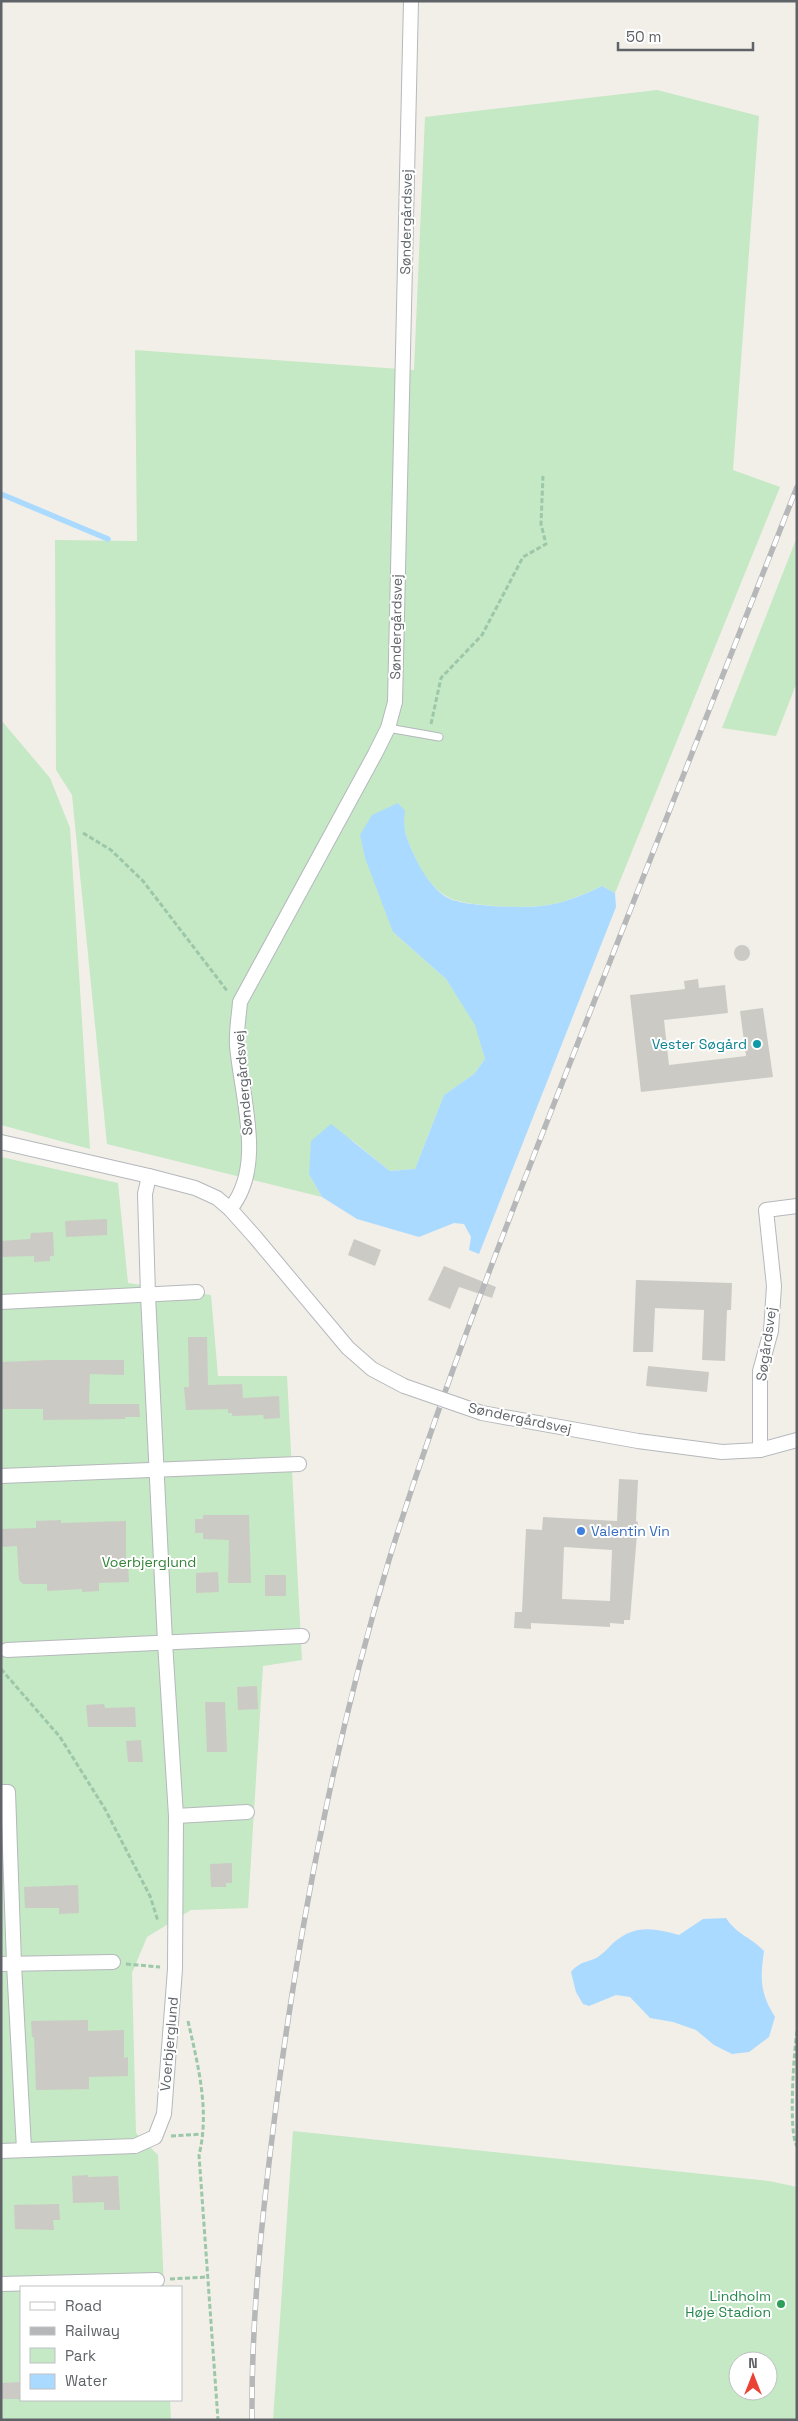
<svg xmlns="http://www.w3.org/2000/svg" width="798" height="2421" font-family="'Space Grotesk',sans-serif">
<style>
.green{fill:#c5e8c5;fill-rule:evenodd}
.water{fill:#aadaff}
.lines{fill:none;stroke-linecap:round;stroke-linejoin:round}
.stream{stroke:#aadaff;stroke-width:5.5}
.building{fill:#cccac5;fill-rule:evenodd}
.service-casing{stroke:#b5b8bc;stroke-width:9}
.minor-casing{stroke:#b5b8bc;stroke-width:16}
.path{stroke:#9cc7a9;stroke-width:3;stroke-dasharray:5 2.5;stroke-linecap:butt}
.service{stroke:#fff;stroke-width:7}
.minor{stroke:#fff;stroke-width:14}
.rail-casing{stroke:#b6b7b8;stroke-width:5.5}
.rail{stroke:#fff;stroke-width:4;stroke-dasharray:11;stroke-linecap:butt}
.minor-bridge-casing{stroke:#b5b8bc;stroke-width:16;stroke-linecap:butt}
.minor-bridge{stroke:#fff;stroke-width:14}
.culture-dot{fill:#0f9aa8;stroke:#fff;stroke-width:2}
.shop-dot{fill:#3f7fe0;stroke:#fff;stroke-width:2}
.leisure-dot{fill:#2e9e5b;stroke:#fff;stroke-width:2}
.labels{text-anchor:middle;stroke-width:4;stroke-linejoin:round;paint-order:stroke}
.street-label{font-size:14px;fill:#5f6368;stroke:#fff}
.culture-label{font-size:14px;fill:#0d838f;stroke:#fff;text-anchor:end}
.shop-label{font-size:14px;fill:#366cbe;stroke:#fff;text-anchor:start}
.park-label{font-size:14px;fill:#348238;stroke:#fff}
.leisure-label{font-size:14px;fill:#27864d;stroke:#fff;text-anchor:end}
</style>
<rect width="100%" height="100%" fill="#f1efe8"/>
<g class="green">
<path d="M657,90L759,116L733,470L780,487L615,893L602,886C584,894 567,902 548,905C528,909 462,907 446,896C431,887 421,871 414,855C407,838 402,830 404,811L398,803L393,932L446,979L476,1025L485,1059L474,1074L444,1095L415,1169L390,1171L352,1140L309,1174L322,1197L107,1144L72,795L56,770L55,540L137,541L135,350L414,370L425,117Z"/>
<polygon points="797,537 797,682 776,736 722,728"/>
<polygon points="1,720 50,778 70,828 90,1149 1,1125"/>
<polygon points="1,1157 118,1183 128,1283 211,1295 218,1376 287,1376 302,1660 263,1666 248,1908 191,1910 147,1937 132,1973 136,2133 158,2155 164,2287 21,2287 21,2400 170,2400 171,2420 1,2420"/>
<path d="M293,2131L769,2181L797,2187V2420H273ZM738,2361H768V2391H738Z"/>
</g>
<g class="water">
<path d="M398,803L405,811C402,830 407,838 414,855C421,870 431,887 446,897C462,907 528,909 548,905C567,902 585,894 602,886L615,893L616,907L479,1254L469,1250L471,1237L464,1224L454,1223L419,1237L357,1219L322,1197L309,1174L311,1141L331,1124L390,1171L415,1169L444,1095L474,1074L485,1059L475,1025L446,979L393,932L365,858L360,835L372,815Z"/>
<path d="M726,1918C736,1934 752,1938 764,1951C760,1979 760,1993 775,2017L769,2037L749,2052L732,2054L714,2045L696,2030L673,2022L650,2018L630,1997L616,1995L589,2006L583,2004L576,1992L571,1972C583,1958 591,1964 603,1953C608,1949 612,1943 617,1940C637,1924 657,1929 679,1935L703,1919Z"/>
</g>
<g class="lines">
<polyline class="stream" points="1,494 108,539"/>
</g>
<g class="building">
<circle cx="742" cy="953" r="8"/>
<polygon points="698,979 699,988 725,985 728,1013 664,1020 669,1065 746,1056 740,1011 763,1008 773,1077 641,1092 630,995 685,989 684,981"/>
<polygon points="107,1219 107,1235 66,1237 65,1221"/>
<polygon points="53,1232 54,1256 50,1256 50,1261 34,1262 34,1256 1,1257 1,1241 30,1239 31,1233"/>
<polygon points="354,1239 381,1250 375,1266 348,1255"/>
<polygon points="444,1266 496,1287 492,1298 459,1287 450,1309 428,1300"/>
<polygon points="636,1280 732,1283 731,1310 727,1310 725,1361 702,1360 704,1310 655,1308 653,1352 633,1352"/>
<polygon points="188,1337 207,1337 208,1385 242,1384 243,1398 279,1396 280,1418 264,1419 263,1415 261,1415 232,1416 232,1413 228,1413 228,1409 186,1410 184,1387 189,1387"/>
<polygon points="48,1360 124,1360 124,1375 90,1374 89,1404 139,1404 140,1417 125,1417 125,1419 43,1420 43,1409 1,1409 2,1362"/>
<polygon points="648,1366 709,1372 707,1392 646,1386"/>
<path d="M619,1479L638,1480L636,1521L638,1522L630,1620H624V1624L610,1623V1627L531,1623V1629L514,1628L515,1612H522L526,1529L542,1530L543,1517L617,1521ZM564,1547L612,1550L610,1601L562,1599Z"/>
<polygon points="203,1515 249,1515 251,1583 228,1583 229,1540 203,1539 203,1533 195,1533 195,1519 203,1519"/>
<polygon points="61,1520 61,1523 126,1521 126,1563 128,1563 129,1582 99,1583 99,1591 82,1592 82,1589 47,1591 47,1584 23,1584 19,1580 17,1546 1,1547 1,1529 36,1528 36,1521"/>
<polygon points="218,1572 219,1592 196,1593 196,1573"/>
<rect x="265" y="1575" width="21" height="21"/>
<polygon points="257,1686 258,1709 238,1710 237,1687"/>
<polygon points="205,1702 225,1702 227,1752 207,1752"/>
<polygon points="104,1704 105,1708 135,1707 136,1727 88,1727 86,1705"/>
<polygon points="141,1740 143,1762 128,1762 126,1741"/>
<polygon points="232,1863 232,1883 226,1883 226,1887 211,1887 210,1864"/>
<polygon points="78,1885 79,1913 59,1914 59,1908 25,1908 24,1887"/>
<polygon points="88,2020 88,2031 124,2030 124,2058 128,2057 128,2076 89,2077 89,2089 36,2090 34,2037 32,2037 31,2021"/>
<polygon points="88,2175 88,2177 118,2176 120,2210 104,2210 104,2202 73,2203 72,2176"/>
<polygon points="59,2204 60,2220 53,2220 54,2230 15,2229 14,2205"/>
<polygon points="21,2382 21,2399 1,2399 1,2383"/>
</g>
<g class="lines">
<g class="service-casing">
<polyline id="service" points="388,728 439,737"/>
</g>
<g class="minor-casing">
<g id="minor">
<polyline points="1,1142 149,1176 195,1188 217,1198 230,1209 255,1237 348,1348 372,1369 404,1386"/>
<path d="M230,1209C266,1166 241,1096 237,1045C236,1031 239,1016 240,1002L375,754L388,728L395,702L411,1"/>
<polyline points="1,1302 197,1292"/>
<polyline points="482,1413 638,1441 722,1452 760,1450 797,1440"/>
<polyline points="760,1450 760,1371 771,1331 774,1286 766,1210 797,1206"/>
<polyline points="1,1476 299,1464"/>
<polyline points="7,1650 302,1636"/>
<polyline points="1,1792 8,1792 14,1964 24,2149"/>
<polyline points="176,1816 247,1812"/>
<polyline points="1,1964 113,1962"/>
<polyline points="1,2151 135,2146 155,2137 164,2114 175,1969 176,1816 165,1642 148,1295 145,1194 149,1176"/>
<polyline points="1,2284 157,2280"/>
</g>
</g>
<g class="path">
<polyline points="431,724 441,678 482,635 523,557 546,544 541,524 543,476"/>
<polyline points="83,833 111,850 143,881 228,992"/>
<polyline points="1,1669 60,1737 105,1809 150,1896 158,1921"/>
<polyline points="126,1964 160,1967"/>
<path d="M188,2021C198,2065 210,2111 199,2155L218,2420"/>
<path d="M797,2031C794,2050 788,2134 797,2146"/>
<polyline points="171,2136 204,2134"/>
<polyline points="170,2279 207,2277"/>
</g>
<use href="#service" class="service"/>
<use href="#minor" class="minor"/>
<g class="rail-casing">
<path id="rail" d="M252,2420C251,2305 265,2189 280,2076C304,1902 338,1728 389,1560C444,1382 513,1208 581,1035C653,852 725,670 797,487"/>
</g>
<use href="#rail" class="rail"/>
<g class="minor-bridge-casing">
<polyline id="minor-bridge" points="404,1386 482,1413"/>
</g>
<use href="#minor-bridge" class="minor-bridge"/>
</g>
<circle class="culture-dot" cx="757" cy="1044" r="5"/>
<circle class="shop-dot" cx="581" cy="1531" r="5"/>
<circle class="leisure-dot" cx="781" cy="2304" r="5"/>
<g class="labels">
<g class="street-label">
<text transform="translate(406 222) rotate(-89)" y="5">Søndergårdsvej</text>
<text transform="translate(396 627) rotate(-89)" y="5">Søndergårdsvej</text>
<text transform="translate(243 1083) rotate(-95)" y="5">Søndergårdsvej</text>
<text transform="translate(766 1344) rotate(-82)" y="5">Søgårdsvej</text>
<text transform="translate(520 1418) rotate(12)" y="5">Søndergårdsvej</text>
<text transform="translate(169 2044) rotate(-85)" y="5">Voerbjerglund</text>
</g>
<g class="culture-label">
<text x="747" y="1049">Vester Søgård</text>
</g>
<g class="shop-label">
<text x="591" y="1536">Valentin Vin</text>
</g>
<g class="park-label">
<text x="149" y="1567">Voerbjerglund</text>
</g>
<g class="leisure-label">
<text x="771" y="2301">Lindholm<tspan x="771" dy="16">Høje Stadion</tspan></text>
</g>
</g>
<rect width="798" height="2421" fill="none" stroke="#5f6368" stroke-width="5"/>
<rect x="20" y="2286" width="162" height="115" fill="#ffffff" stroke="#bfc1c3"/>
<rect x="30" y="2302" width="25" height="8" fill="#ffffff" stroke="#bfc1c3"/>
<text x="65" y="2311" font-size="15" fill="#5f6368">Road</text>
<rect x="30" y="2327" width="25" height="8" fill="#b6b7b8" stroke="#bfc1c3"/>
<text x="65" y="2336" font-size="15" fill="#5f6368">Railway</text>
<rect x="30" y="2348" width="25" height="15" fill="#c5e8c5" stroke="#bfc1c3"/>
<text x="65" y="2361" font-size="15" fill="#5f6368">Park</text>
<rect x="30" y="2374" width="25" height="15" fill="#aadaff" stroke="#bfc1c3"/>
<text x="65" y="2386" font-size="15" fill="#5f6368">Water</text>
<g transform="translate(753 2376)"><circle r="24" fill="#ffffff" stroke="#bfc1c3"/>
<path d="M0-4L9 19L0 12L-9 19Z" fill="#ea4335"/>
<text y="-8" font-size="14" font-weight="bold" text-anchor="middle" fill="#5f6368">N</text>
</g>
<path d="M618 42v8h135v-8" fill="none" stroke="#5f6368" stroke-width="2.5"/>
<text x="626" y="42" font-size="15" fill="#5f6368" stroke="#ffffff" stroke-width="4" paint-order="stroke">50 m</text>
</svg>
